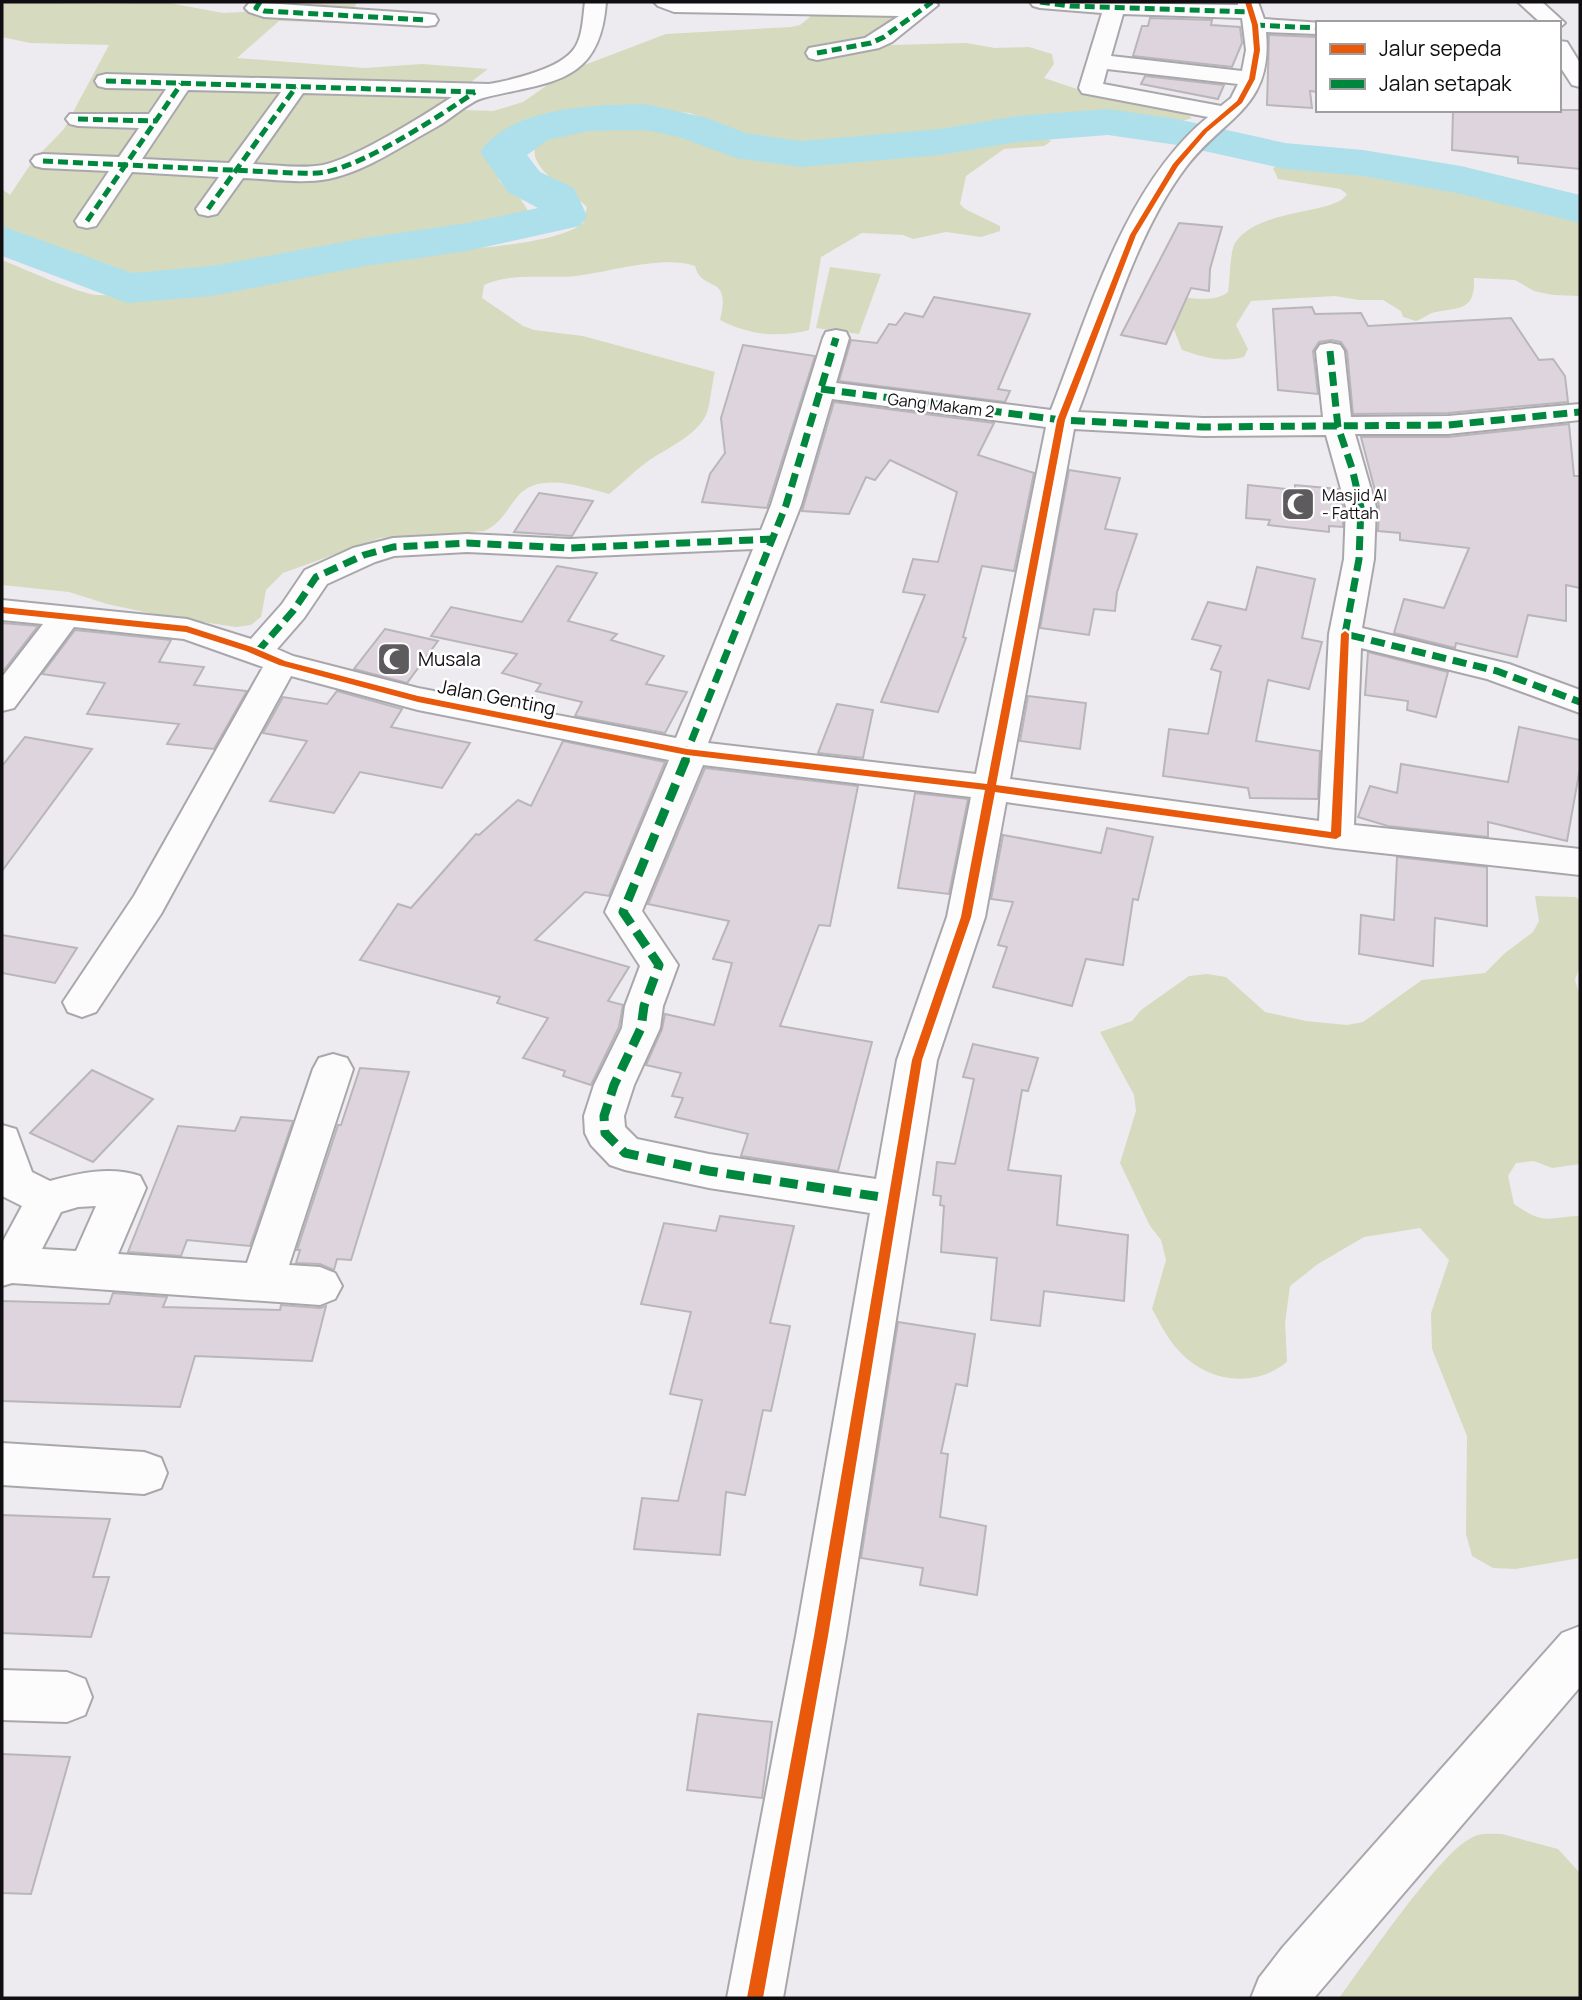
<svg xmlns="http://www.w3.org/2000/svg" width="1582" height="2000" font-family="Manrope,sans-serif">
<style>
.green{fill:#d6dabe}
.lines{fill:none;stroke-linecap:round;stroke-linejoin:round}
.river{fill:#aee0eb;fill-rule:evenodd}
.building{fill:#ddd4de;stroke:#b9b6ba;stroke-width:2}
.minor-casing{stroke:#aaa7ac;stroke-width:4}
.minor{fill:#fcfcfd;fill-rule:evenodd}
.quiet-far2{stroke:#00873e;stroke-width:5;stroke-dasharray:10 5;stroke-linecap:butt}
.quiet-far1{stroke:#00873e;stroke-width:7;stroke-dasharray:14 7;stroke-linecap:butt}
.quiet{stroke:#00873e;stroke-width:9;stroke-dasharray:18 9;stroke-linecap:butt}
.cycleway-casing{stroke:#fff;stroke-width:5}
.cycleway{fill:#e8590c;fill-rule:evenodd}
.labels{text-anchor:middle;stroke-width:5;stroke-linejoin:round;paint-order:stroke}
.far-street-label{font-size:16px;fill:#100e11;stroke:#fff}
.far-poi-label{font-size:16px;fill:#100e11;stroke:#fff;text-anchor:start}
.poi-label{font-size:19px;fill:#100e11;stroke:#fff;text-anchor:start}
.street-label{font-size:19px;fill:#100e11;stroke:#fff}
</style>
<rect width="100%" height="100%" fill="#eeebf0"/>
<g class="green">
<polygon points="2,2 105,4 164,2 223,13 243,12 255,2 357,2 348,23 279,21 237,58 365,68 422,64 488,69 436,109 493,111 523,102 566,72 666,34 791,27 800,25 810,17 795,5 655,2 906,2 901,14 878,28 891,45 966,43 995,48 1029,47 1052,54 1054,64 1044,78 1083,91 1182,109 1192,118 1176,123 1072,118 909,138 797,147 751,144 732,131 690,113 625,108 559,114 517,131 491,161 500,182 520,198 532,217 523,221 213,272 145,278 122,275 80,263 57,248 2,229 2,189 10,195 32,162 64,129 109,45 30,43 2,37"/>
<path d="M599,127C628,126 657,127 685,134C717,141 746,154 779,157C862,164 947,148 1029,133H1040L1051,141L1044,146L1004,149L966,176L960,204L965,209L1000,226V231L981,237L946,232L913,239L903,235L862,233L821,257L809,330C779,338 748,335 720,320C732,272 702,294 695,266C663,255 610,272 576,276C546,279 512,272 484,285L482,298L523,326L534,330L583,336L715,372C712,382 710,408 706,415C696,435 670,447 651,459C636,469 623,483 609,494C583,487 539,471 518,496C507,509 501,524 484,531L380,538L283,573L266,590L261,617L251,625L236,627L163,616L107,604L69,592L2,585V260C22,268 79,294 97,295C207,299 310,268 418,254C456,249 556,246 583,223L587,207C572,192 529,170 535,147C551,133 578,130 599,127Z"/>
<path d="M1288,161L1436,183L1506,197L1531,203L1551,212L1580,217V296L1553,295L1534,291L1515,280L1474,278C1475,310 1462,307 1436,312C1429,313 1423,319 1416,321L1403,317L1401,311L1383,300H1359L1335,296L1251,301L1236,325L1248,349L1244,357C1222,363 1202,357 1182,350L1171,322L1184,298C1199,298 1215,302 1228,292C1230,281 1230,251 1235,243C1259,207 1336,215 1347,194L1340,189L1278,179L1273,168Z"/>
<polygon points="830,267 881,274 859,334 816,328"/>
<path d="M1535,896L1576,897L1580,901V966L1575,980L1580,996V1164L1552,1168L1534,1161L1516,1163L1508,1176L1514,1204C1546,1226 1546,1217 1580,1216V1558L1515,1569L1493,1568L1472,1556L1466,1534L1467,1436L1432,1349L1431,1313L1449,1260L1420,1228L1364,1237L1318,1264L1290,1286L1285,1323L1287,1362C1255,1388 1208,1383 1179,1351C1168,1340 1160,1323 1152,1309L1166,1260L1161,1240L1150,1226L1120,1163L1136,1111L1134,1095L1100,1032L1132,1021L1141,1010L1189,976L1207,974L1226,977L1265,1012L1306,1021L1347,1025L1363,1022L1422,980L1485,973L1505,953L1533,932L1539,921Z"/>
<path d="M1502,1834L1558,1849L1580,1873V1998H1339C1364,1965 1442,1848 1475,1836C1482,1833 1494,1834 1502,1834Z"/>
</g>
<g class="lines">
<path class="river" d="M645,104L707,118L745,133L801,141L940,129L1017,116L1108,109L1177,119L1285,143L1363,150L1461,166L1580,195V223L1461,194L1363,176L1285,169L1177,145L1108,135L1017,142L940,155L801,167L736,158L679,137L645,130L588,131L548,140L527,155L540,172L574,188L587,216L580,226L467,251L365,266L212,296L127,303L2,256V226L132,273L212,266L365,238L467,223L538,208L508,192L480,152C512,106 595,105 645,104Z"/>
</g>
<g class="building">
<polygon points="1150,18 1212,20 1211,25 1240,27 1242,43 1232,67 1133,56 1142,26 1148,26"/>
<polygon points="1269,35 1318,37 1318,92 1310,91 1312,108 1267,105"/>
<polygon points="1145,76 1224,85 1218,99 1141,84"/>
<polygon points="1453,110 1580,110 1580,169 1518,163 1518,157 1452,150"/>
<polygon points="1179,223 1222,227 1210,269 1209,291 1191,288 1166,344 1121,335"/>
<polygon points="934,297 1030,314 998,389 1010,391 1005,402 839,381 851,340 877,343 889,324 896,325 905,313 923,317"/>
<polygon points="1312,307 1315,314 1361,313 1368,326 1511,318 1539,360 1553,359 1565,376 1568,402 1448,413 1353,414 1347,351 1341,342 1331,340 1319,342 1313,351 1318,394 1278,390 1273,309"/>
<polygon points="743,345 815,356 767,508 702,502 710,474 725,453 721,418"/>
<polygon points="834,402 994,423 978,455 1034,473 1014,571 982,566 963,637 966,638 938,712 881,702 925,595 903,592 913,559 938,562 957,492 890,460 875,480 866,477 849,514 802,511"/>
<polygon points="1569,424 1574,476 1580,476 1580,588 1566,585 1566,621 1528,615 1517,657 1456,643 1455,648 1394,633 1404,599 1444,608 1469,548 1400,540 1400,533 1378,531 1379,506 1361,437 1448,437"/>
<polygon points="1069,470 1120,478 1105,529 1137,534 1117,592 1115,611 1094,609 1089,635 1040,628"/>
<polygon points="1248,485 1295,490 1295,485 1338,489 1343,507 1343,527 1329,526 1329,532 1268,525 1270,520 1246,518"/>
<polygon points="539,493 593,501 572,536 514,532"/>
<polygon points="557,566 597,573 568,621 617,634 611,640 664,656 646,684 687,692 665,733 575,716 582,702 536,691 541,684 502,673 517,654 431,636 451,607 522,622"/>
<polygon points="1257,567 1315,579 1302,638 1322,642 1309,689 1268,680 1256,741 1320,751 1318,799 1250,798 1248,788 1163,776 1169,729 1208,734 1221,672 1211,669 1221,646 1192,639 1208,602 1246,610"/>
<polygon points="2,623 38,626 4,670 2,670"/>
<polygon points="385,629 438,641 407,683 354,669"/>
<polygon points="75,630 171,640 159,662 204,667 194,685 247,691 214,749 167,744 179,724 87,714 105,683 42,674"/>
<polygon points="1368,652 1448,672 1436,717 1407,710 1408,701 1365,695"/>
<polygon points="337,691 402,709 391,727 470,743 442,788 360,772 334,813 270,801 307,741 263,733 283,697 327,704"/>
<polygon points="1028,696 1086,703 1080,749 1020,741"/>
<polygon points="837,704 873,710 863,758 818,753"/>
<polygon points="1519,727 1580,740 1580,768 1567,841 1488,822 1488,837 1388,826 1358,817 1370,786 1397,793 1401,764 1508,782"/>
<polygon points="25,737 92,749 2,871 2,766"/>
<polygon points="563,741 665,762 609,896 585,892 535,940 629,967 608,1001 623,1005 619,1027 591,1085 563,1076 565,1071 523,1058 548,1018 497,1003 500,997 360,960 398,904 411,908 476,834 479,835 518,800 531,806"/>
<polygon points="705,768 858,786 830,926 819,925 780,1026 872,1042 838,1171 741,1156 748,1134 675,1117 683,1098 672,1096 681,1073 646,1065 662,1029 665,1014 714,1025 732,963 713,959 729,921 648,904"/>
<polygon points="915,793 968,799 949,894 898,888"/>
<polygon points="1107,828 1153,837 1138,900 1133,899 1123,965 1086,959 1072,1006 993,987 1007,947 998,945 1013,902 991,899 1003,835 1101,853"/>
<polygon points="1397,857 1487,867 1487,926 1435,918 1433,966 1359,954 1361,915 1394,920"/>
<polygon points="2,935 77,948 55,983 2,973"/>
<polygon points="973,1044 1038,1058 1028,1091 1022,1090 1008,1170 1061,1176 1057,1225 1128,1235 1124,1301 1044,1291 1040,1326 991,1320 997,1258 941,1252 944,1206 940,1205 941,1196 933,1195 937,1162 955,1164 974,1079 963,1077"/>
<polygon points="360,1068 409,1072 351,1260 337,1259 334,1270 320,1264 296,1263 300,1250 297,1250 338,1125 341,1125"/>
<polygon points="92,1070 153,1099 93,1162 30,1133"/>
<polygon points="241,1117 293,1121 250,1246 187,1240 181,1256 128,1252 178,1126 235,1131"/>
<polygon points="720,1216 794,1226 770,1323 790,1326 771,1411 763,1410 745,1495 726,1492 720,1555 634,1549 642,1498 678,1501 702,1400 670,1394 691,1312 641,1304 664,1223 716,1231"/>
<polygon points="113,1293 167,1297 163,1307 280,1310 281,1305 320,1308 326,1306 312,1361 195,1356 180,1407 2,1401 2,1301 109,1304"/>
<polygon points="898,1322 975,1334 967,1386 956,1384 941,1453 948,1454 940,1517 986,1526 977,1595 920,1585 923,1568 861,1558"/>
<polygon points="2,1515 110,1519 93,1577 109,1577 91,1637 2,1633"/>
<polygon points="698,1714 772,1722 762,1798 687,1790"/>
<polygon points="2,1754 70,1757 31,1894 2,1893"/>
</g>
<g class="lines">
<g class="minor-casing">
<g id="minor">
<polygon points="250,2 427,14 435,15 438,20 435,25 427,26 264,17 249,12 245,8"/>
<path d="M585,2H606C600,86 549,81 483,98C470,101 451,119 438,126C403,145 367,171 328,179C301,184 270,179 243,178L217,214L208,216L199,214L196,209L219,177L132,172L96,226L87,228L78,226L75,221L109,171L43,168L35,166L31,161L35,156L43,154L119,157L139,128L78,126L70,124L66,119L70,114H149L166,89L106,88L98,86L95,81L98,76L106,74L489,84C512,80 560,69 574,49C583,37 583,16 585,2ZM188,90L281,92L229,163L142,159ZM303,93L452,97C423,116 356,158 323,165C301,169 275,165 253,164Z"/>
<polygon points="654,2 935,2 938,5 892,42 879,48 817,60 809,58 806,53 809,48 865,38 899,16 674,12 658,6"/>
<path d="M1030,2L1238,5V2H1258L1264,19L1323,23H1318V34L1266,32C1273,108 1225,116 1186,167C1135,234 1108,334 1078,412L1203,418L1323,417L1316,351L1320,345L1330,343L1340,345L1344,351L1351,417L1448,416L1580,404V420L1448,434H1355L1376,507L1374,559L1362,628L1509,664L1580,690V713L1487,679L1361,648L1354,825L1580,849V875L1336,848L1006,802L985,917L937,1060L846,1636L783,1998H727L796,1636L870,1213L709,1188L625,1170L610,1165L591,1145L585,1133L584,1116L594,1085L622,1028L625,1006L640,966L605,912L669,760L418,710L291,676L161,914L96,1012L82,1017L68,1012L63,1002L134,896L263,667L184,639L74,627L14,708L2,711V677L43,624L2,620V600L187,619L251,639L282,604L305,570L353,548L393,538L467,534L570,539L761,530L771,505L823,338L826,332L836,330L846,332L849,338L836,383L1051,410C1089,313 1124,186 1208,117L1082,93L1079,88L1102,13L1040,8L1033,6ZM1123,14L1242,18L1246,50L1242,71L1111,56ZM1107,69L1238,84L1231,98L1221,106L1103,84ZM832,399L1046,427L976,774L708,743L801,505ZM1074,429L1203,436L1326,435L1346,507L1344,559L1329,634L1319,821L1010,779ZM753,549L676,738L418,688L293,656L277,649L304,618L327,584L375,562L394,556L467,552L570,557ZM703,765L971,797L947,917L897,1060L876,1179L709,1154L637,1139L625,1127L624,1116L634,1085L660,1028L663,1006L678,965L642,911Z"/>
<polygon points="1518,2 1542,2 1565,23 1559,28 1559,23 1541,23"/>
<polygon points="1559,41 1567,42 1580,63 1580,87 1572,85 1559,65"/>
<path d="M333,1054L347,1058L353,1069L289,1265L320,1267L335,1273L342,1286L335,1299L320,1305L12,1283L2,1286V1243L22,1206L2,1196V1125L16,1129L32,1172L50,1181C79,1173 111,1166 140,1176L146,1188L118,1254L247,1263L313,1069L319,1058ZM96,1206L76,1251L42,1249L61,1212L78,1207Z"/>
<polygon points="2,1443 144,1452 161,1458 167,1473 161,1488 144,1494 2,1485"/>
<polygon points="1580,1626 1580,1687 1314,1998 1251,1998 1259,1978 1283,1947 1562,1633"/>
<polygon points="2,1670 67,1672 85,1679 92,1697 85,1715 67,1722 2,1720"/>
</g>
</g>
<use href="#minor" class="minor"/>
<g class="quiet-far2">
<polyline points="260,2 256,8 264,11 427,20"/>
<polyline points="1040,2 1070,6 1252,12"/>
<polyline points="1255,25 1318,28"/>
<polyline points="817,53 871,43 884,37 932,2"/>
<polyline points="106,81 475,92"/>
<polyline points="78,119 157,121"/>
<path d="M43,161L293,173C304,173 316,174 326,172C368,163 438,117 475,92"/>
<polyline points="208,209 296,87"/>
<polyline points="87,221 181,84"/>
</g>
<g class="quiet-far1">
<polyline points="1330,351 1338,427 1352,468 1361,507 1359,559 1345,634 1497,671 1580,702"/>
<polyline points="821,389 1061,420 1203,427 1448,425 1580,412"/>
<polyline points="257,652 293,611 316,577 364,555 393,547 467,543 570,548 773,539"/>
<polyline points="686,761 687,752 786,505 836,338"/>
</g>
<polyline class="quiet" points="686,759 623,912 659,965 644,1006 641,1028 614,1085 604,1116 605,1133 625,1153 709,1171 894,1199"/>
<g class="cycleway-casing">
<polygon id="cycleway" points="1245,2 1251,2 1258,25 1260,50 1255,79 1242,103 1207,132 1178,166 1136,235 1065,420 996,785 1331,832 1341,634 1345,631 1349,634 1341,836 1336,839 995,792 971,917 922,1060 828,1636 763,1998 747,1998 814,1636 912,1060 961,917 985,790 687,755 418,702 279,665 246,651 186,632 2,613 2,607 187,626 252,647 285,661 418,696 687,749 987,784 1057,420 1130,235 1173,164 1203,130 1237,101 1249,79 1254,50 1252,25"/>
</g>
<use href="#cycleway" class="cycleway"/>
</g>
<defs>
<g id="mosque-square" transform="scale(1.75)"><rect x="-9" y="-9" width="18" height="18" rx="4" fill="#5e5b5f" stroke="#fff"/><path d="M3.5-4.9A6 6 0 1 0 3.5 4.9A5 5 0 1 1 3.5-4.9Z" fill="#fff"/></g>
</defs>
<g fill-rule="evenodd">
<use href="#mosque-square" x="1298" y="504"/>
<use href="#mosque-square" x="394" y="659"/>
</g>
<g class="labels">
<g class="far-street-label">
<text transform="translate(941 405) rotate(7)" y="6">Gang Makam 2</text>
</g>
<g class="far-poi-label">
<text x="1322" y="501">Masjid Al<tspan x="1322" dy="18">- Fattah</tspan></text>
</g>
<g class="poi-label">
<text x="418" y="666">Musala</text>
</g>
<g class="street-label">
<text transform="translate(497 697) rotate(11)" y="7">Jalan Genting</text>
</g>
</g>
<rect width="1582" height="2000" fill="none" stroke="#100e11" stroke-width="7"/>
<rect x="1316" y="21" width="245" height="91" fill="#ffffff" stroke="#9f9fa0" stroke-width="2"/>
<rect x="1330" y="44" width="35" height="10" fill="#e8590c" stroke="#9f9fa0" stroke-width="2"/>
<text x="1379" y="56" font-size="21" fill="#100e11">Jalur sepeda</text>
<rect x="1330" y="79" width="35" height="10" fill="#00873e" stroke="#9f9fa0" stroke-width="2"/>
<text x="1379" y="91" font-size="21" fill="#100e11">Jalan setapak</text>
</svg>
